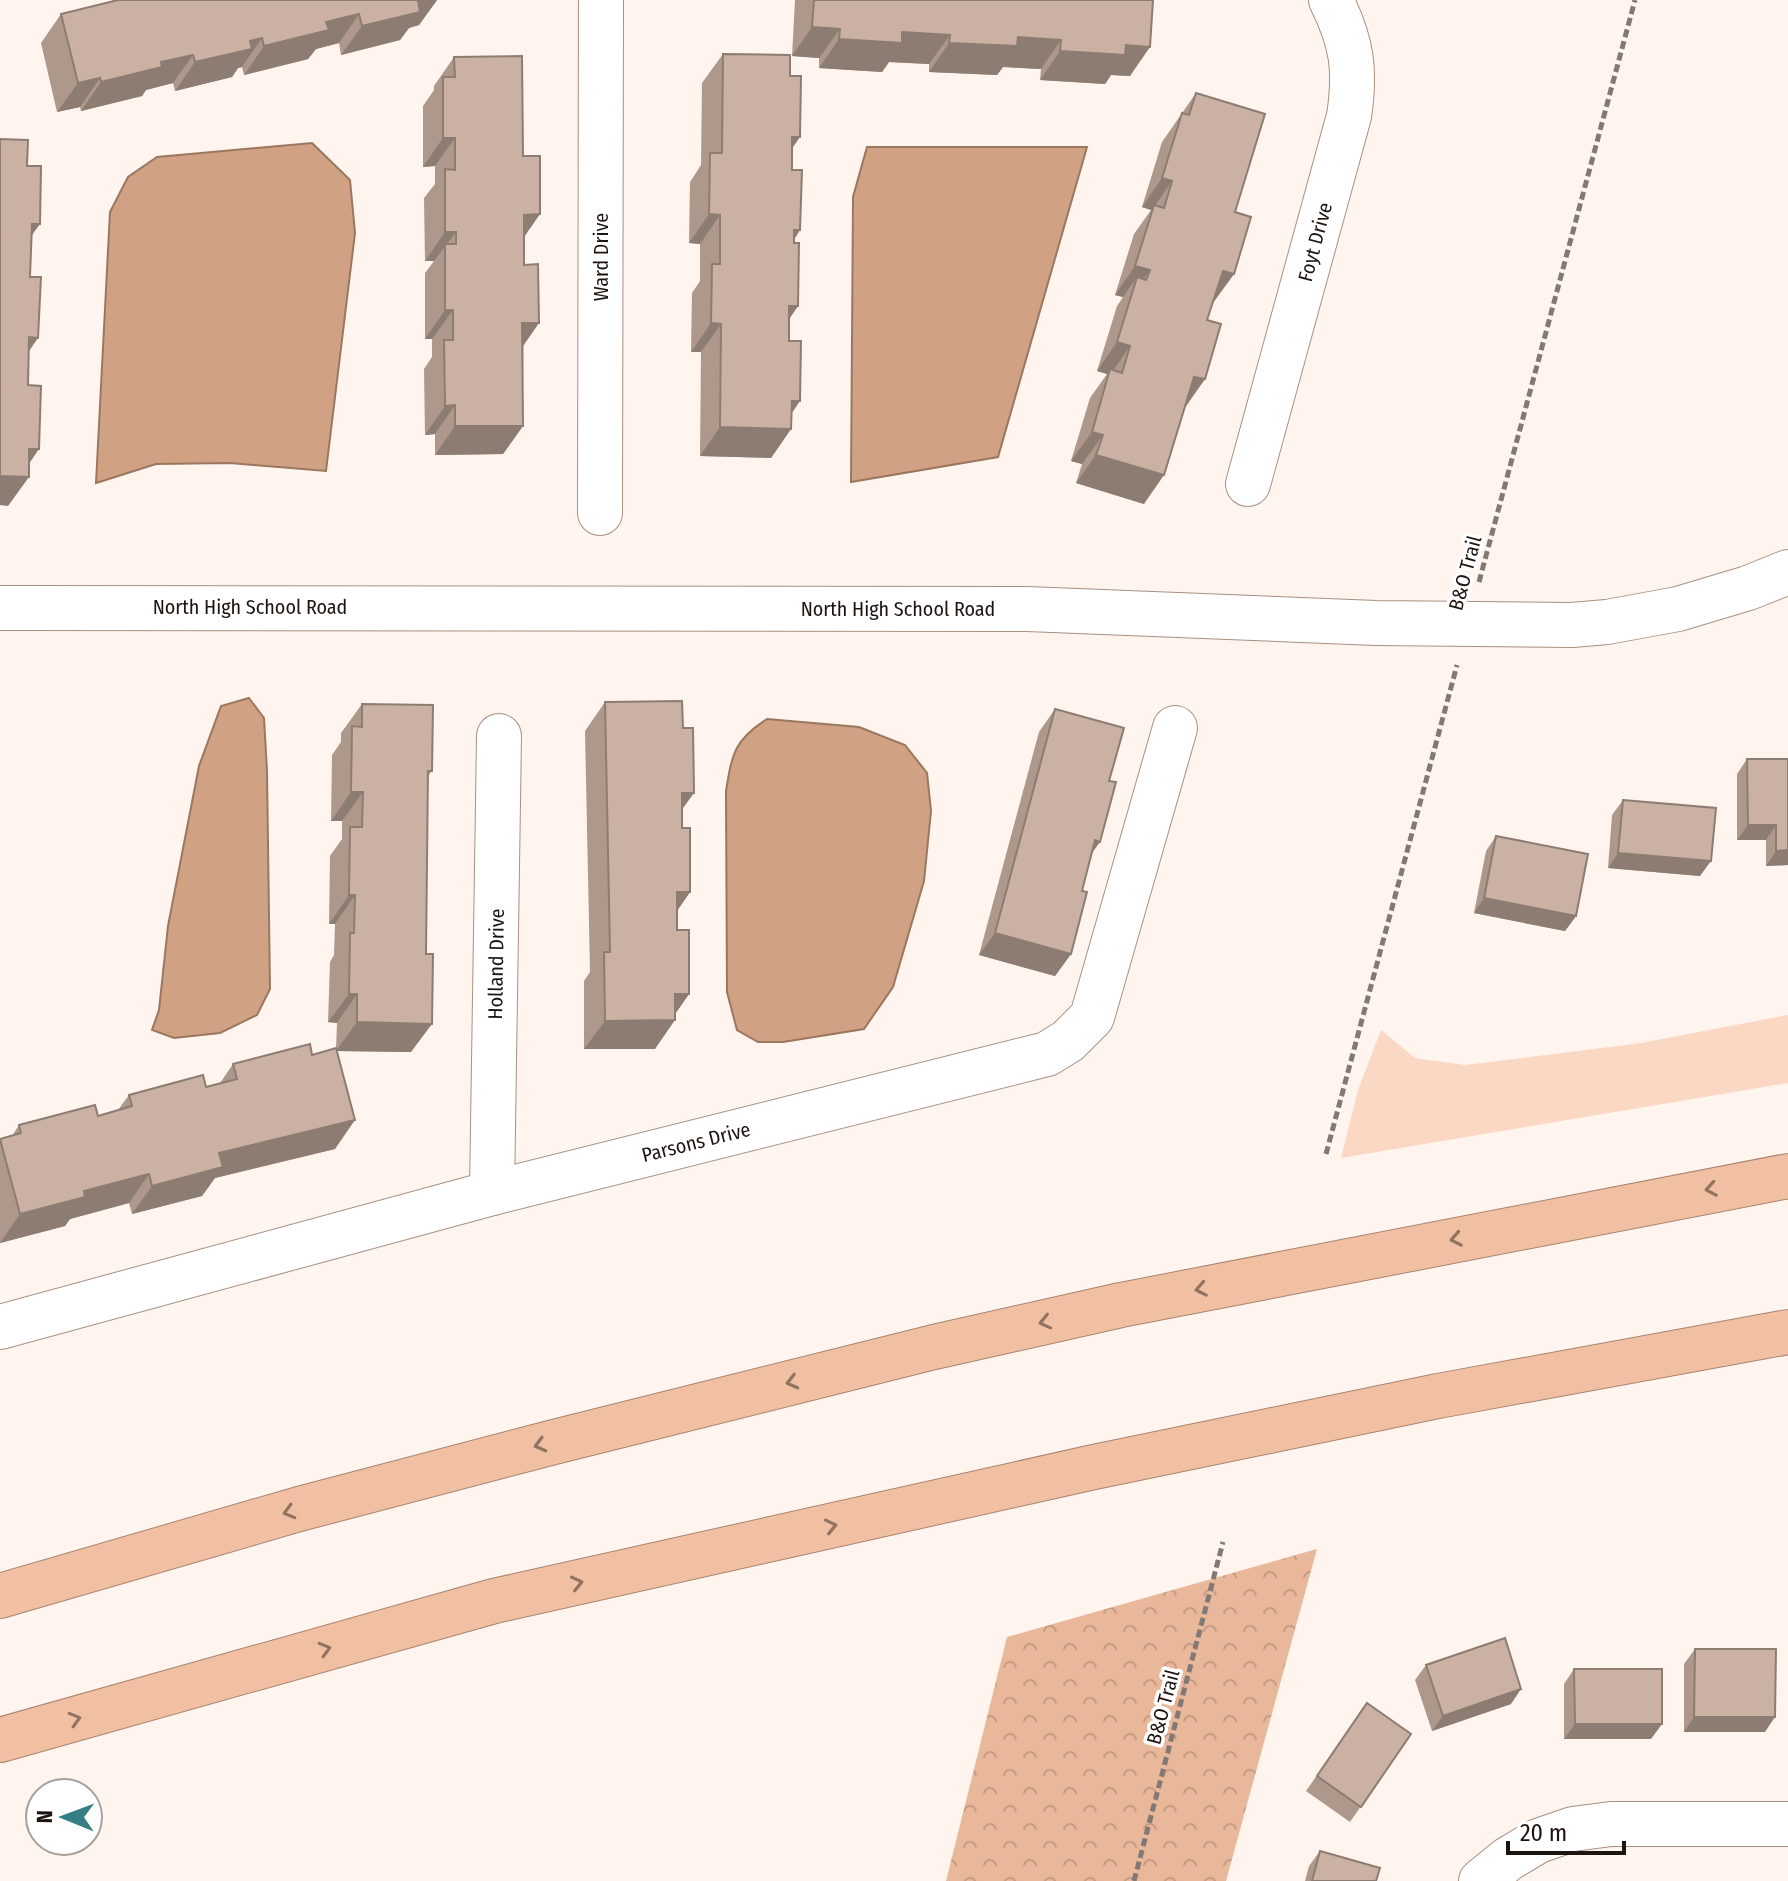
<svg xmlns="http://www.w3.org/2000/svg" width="1788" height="1881" font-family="'Fira Sans Condensed',sans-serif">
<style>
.grass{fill:#fad8c4}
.forest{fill:url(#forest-crowns)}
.water{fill:#d1a183;stroke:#9b7760;stroke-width:2}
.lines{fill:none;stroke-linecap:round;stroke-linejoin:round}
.minor-casing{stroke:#a89082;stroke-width:46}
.highway-casing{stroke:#a7846f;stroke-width:46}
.path{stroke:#837974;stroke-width:5;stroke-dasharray:8 4;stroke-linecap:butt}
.minor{stroke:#fff;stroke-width:44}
.highway{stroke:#f1c0a3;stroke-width:44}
.wall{fill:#ae988c}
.shaded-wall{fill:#8d7c72}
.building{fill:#cab1a3;stroke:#8d7c72;stroke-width:2}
.oneway{stroke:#927360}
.labels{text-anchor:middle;stroke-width:7;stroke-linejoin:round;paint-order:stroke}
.street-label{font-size:20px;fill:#1d140f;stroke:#fff}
</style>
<defs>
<pattern id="forest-crowns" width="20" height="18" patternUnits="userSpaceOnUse" patternTransform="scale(2)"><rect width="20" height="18" fill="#e9b799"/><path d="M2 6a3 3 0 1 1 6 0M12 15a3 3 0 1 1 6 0" fill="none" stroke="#c79c83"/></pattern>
</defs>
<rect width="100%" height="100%" fill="#fff4ee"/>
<polygon class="grass" points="1788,1015 1788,1083 1341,1158 1358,1090 1381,1030 1415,1058 1465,1065 1641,1043"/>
<polygon class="forest" points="1317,1549 1226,1881 946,1881 1007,1637"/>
<g class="water">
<polygon points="312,143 350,180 355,233 326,471 230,463 156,464 96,483 110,212 128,177 157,157"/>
<polygon points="867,147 1087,147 998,457 851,482 853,197"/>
<polygon points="249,698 264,718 267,771 270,989 257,1015 220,1033 174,1038 152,1030 159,1010 168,926 199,766 221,706"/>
<path d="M767,719L859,727L905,745L927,773L931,811L924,881L893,987L864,1029L783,1042H758L737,1030L727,992L726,791C732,754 734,740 767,719Z"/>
</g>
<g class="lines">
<g class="minor-casing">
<g id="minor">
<path d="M1248,484L1349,116C1356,70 1352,42 1331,0"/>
<polyline points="600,513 601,0"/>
<polyline points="0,608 1027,609 1376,623 1572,625 1607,622 1678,609 1748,588 1788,572"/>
<polyline points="492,1193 499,736"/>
<polyline points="0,1327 492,1193 1047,1054 1068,1041 1092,1017 1175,728"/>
<polyline points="1481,1881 1508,1859 1538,1841 1573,1829 1611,1824 1788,1824"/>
</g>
</g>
<g class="highway-casing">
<g id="highway">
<polyline points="0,1596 299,1509 554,1442 934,1347 1121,1305 1788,1176"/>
<polyline points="0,1740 494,1601 1094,1467 1438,1396 1788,1332"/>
</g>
</g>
<g class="path">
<polyline points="1479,582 1635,0"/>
<polyline points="1326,1154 1457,665"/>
<polyline points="1134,1881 1223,1542"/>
</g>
<use href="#minor" class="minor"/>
<use href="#highway" class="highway"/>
</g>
<g class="wall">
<polygon points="118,0 437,0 419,25 409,28 400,40 341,55 339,43 316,49 308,59 244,75 242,67 238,68 232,77 175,91 173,83 146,90 142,96 81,111 80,107 57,112 41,43 61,14"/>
<polygon points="795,0 1153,0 1130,76 1111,75 1105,84 1040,80 1041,69 1003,67 997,75 929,72 929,64 889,62 882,72 819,68 819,58 792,56"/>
<polygon points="723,54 790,76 792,170 800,230 794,240 798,306 789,319 791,429 771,458 700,456 701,352 691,352 692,293 700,281 700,244 689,243 690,182 701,165 702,83"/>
<polygon points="454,57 524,238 523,426 503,454 435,455 435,434 425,435 424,369 432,357 432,339 425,339 425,273 434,261 425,261 424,198 435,184 435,166 423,167 423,106 434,90 434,86"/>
<polygon points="1196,93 1235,212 1234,274 1212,303 1207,320 1205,379 1185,408 1144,504 1076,483 1082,464 1071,461 1090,398 1107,374 1097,371 1117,306 1123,297 1115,295 1134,234 1151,210 1142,207 1162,142"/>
<polygon points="605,702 682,809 682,828 690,892 677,911 677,930 689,994 675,1014 655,1049 584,1049 584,981 590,972 585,731"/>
<polygon points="362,704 432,771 428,776 411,1052 337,1051 335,1149 215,1178 202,1196 132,1214 129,1203 70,1219 65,1226 0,1243 0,1139 12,1136 19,1125 98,1116 118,1110 129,1095 206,1087 220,1083 233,1064 312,1055 336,1050 337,1023 328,1022 330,962 334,955 335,924 329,924 330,856 342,839 342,821 331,821 332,755 341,742 341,733"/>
<polygon points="1055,709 1109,781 1082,891 1071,954 1055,976 979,955 1039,732"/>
<polygon points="1747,759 1788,759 1788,865 1766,866 1766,840 1737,840 1737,774"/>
<polygon points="1623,800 1700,876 1608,868 1612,815"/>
<polygon points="1496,836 1576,916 1565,931 1474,913 1486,851"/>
<polygon points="1695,1649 1765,1732 1684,1732 1684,1664"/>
<polygon points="1426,1665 1511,1704 1432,1731 1415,1680"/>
<polygon points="1574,1669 1651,1739 1564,1739 1564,1684"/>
<polygon points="1367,1703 1411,1734 1350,1822 1306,1791"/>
<polygon points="1320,1851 1376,1881 1305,1881 1309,1866"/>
</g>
<g class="shaded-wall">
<polygon points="424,0 437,0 419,25 409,28 400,40 341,55 362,26 418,1"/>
<polygon points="359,14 339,43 316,49 308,59 244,75 264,46 326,22"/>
<polygon points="812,27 840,29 819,58 792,56"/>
<polygon points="902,32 950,35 929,64 889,62 882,72 819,68 839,39"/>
<polygon points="1018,37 1061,40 1041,69 1003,67 997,75 929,72 949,43"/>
<polygon points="262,38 242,67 238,68 232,77 175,91 195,62 250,41"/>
<polygon points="1126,45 1150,47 1130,76 1111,75 1105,84 1040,80 1060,51"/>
<polygon points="193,55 173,83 146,90 142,96 81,111 101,82 161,62"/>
<polygon points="100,78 80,107 57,112 78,83"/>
<polygon points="792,137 800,137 780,166"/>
<polygon points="443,138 455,138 435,166 423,167"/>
<polygon points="1162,178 1172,181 1152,210 1154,205 1151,210 1142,207"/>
<polygon points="540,214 520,243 524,215"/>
<polygon points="709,214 720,215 700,244 689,243"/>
<polygon points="32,224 40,224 19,253"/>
<polygon points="794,230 800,230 780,259"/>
<polygon points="445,232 456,232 434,261 425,261"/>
<polygon points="1135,266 1150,270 1131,296 1137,277 1123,297 1115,295"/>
<polygon points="1223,271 1234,274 1213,303 1202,300"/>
<polygon points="789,306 798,306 778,335"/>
<polygon points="445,310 453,310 432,339 425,339"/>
<polygon points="522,323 539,323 519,352"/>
<polygon points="711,323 721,324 701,352 691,352"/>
<polygon points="29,337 38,338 18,367"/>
<polygon points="1117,342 1130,346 1110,375 1110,369 1107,374 1097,371"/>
<polygon points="1194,377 1205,379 1184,408"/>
<polygon points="792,401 800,401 781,429 791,429 771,458 700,456 720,427"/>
<polygon points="455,405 435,434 425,435 445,406"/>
<polygon points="455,426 523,426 503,454 435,455"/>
<polygon points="1092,432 1103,435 1082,464 1071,461"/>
<polygon points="29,449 39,449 20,477 29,477 8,506 0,505 0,476"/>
<polygon points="1096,455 1164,475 1144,504 1076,483"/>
<polygon points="351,792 363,792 342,821 331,821"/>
<polygon points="682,793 694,793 673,822"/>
<polygon points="1748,825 1776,825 1766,840 1737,840"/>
<polygon points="1095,840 1100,842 1084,864"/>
<polygon points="1788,850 1788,865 1766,866 1776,851"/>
<polygon points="1618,853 1711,861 1700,876 1608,868"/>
<polygon points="677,892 690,892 670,921"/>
<polygon points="349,895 355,895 335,924 329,924"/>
<polygon points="1484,898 1576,916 1565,931 1474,913"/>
<polygon points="995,933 1071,954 1055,976 979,955"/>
<polygon points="349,994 357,994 337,1023 328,1022"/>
<polygon points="675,994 689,994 671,1020 675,1020 655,1049 584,1049 605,1021"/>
<polygon points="357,1022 432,1024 411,1052 336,1051"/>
<polygon points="355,1120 335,1149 215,1178 202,1196 132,1214 152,1186 219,1153"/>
<polygon points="149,1174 129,1203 70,1219 65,1226 0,1243 20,1214 84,1191"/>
<polygon points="1521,1689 1511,1704 1432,1731 1443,1716"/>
<polygon points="1694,1717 1775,1717 1765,1732 1684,1732"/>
<polygon points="1575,1724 1662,1724 1651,1739 1564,1739"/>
</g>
<g class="building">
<polygon points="118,0 424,0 418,1 420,12 362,26 359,14 326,22 329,30 264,46 262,38 250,41 252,49 195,62 193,55 161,62 162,67 101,82 100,78 78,83 61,14"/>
<polygon points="814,0 1153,0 1150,47 1126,45 1125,55 1060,51 1061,40 1018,37 1017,46 949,43 950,35 902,32 902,43 839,39 840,29 812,27"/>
<polygon points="723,54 790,55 790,76 801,76 800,137 792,137 792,170 802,170 800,230 794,230 794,243 799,243 798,306 789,306 789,341 801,341 800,401 792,401 791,429 720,427 721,324 711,323 712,264 720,264 720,215 709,214 710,153 722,153"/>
<polygon points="522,56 523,156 540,156 540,214 524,215 524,265 538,264 539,323 522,323 523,426 455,426 455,405 445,406 444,340 453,340 453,310 445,310 445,244 456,244 456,232 445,232 445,169 455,170 455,138 443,138 443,77 455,77 454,57"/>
<polygon points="1196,93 1265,114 1235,212 1251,217 1234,274 1223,271 1207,320 1221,324 1205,379 1194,377 1164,475 1096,455 1103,435 1092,432 1110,369 1122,373 1130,346 1117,342 1137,277 1146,280 1150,270 1135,266 1154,205 1164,208 1172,181 1162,178 1182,113 1189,115"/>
<polygon points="0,139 28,140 27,166 41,166 40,224 32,224 30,277 41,277 38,338 29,337 28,385 41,386 39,449 29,449 29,477 0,476"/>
<polygon points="682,701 683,728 693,728 694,793 682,793 682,828 690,828 690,892 677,892 677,930 689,930 689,994 675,994 675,1020 605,1021 604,952 610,952 605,702"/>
<polygon points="362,704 433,705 432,771 428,771 426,954 433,954 432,1024 357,1022 357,994 349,994 350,933 354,933 355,895 349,895 350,827 362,827 363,792 351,792 352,726 362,727"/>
<polygon points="1055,709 1124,728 1109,781 1116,782 1100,842 1095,840 1082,891 1087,892 1071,954 995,933"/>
<polygon points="1747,759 1788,759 1788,850 1776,851 1776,825 1748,825"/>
<polygon points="1623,800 1716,808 1711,861 1618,853"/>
<polygon points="1496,836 1588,854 1576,916 1484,898"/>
<polygon points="310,1044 312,1055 336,1048 355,1120 219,1153 223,1167 152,1186 149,1174 84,1191 85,1197 20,1214 0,1139 21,1133 19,1125 95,1105 98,1116 132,1106 129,1095 203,1075 206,1087 237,1079 233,1064"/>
<polygon points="1505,1638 1521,1689 1443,1716 1426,1665"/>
<polygon points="1695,1649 1776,1649 1775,1717 1694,1717"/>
<polygon points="1574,1669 1662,1669 1662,1724 1575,1724"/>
<polygon points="1367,1703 1411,1734 1361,1807 1317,1776"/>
<polygon points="1320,1851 1380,1868 1376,1881 1312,1881"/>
</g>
<defs><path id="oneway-chevron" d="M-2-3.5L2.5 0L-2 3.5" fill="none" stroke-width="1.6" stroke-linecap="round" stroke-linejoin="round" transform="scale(2)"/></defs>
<g class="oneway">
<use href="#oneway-chevron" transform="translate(1711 1189) rotate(170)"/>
<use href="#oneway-chevron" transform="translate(1456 1239) rotate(169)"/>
<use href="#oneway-chevron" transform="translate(1201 1289) rotate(169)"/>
<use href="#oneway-chevron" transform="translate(1045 1322) rotate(167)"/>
<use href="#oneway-chevron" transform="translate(792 1382) rotate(166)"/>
<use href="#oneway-chevron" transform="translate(540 1445) rotate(165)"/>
<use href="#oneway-chevron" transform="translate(289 1512) rotate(164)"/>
<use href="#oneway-chevron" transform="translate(831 1526) rotate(-13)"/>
<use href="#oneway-chevron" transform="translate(577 1583) rotate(-13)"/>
<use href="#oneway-chevron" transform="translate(325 1649) rotate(-16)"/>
<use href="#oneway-chevron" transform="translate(75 1719) rotate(-16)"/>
</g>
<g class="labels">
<g class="street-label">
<text transform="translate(1315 242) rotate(-75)" y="7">Foyt Drive</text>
<text transform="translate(601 257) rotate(-90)" y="7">Ward Drive</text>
<text transform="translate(1465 573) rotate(-75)" y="7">B&amp;O Trail</text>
<text x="250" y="614">North High School Road</text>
<text x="898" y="616">North High School Road</text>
<text transform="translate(496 964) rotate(-89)" y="7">Holland Drive</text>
<text transform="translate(696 1142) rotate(-14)" y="7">Parsons Drive</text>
<text transform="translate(1163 1707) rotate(-75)" y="7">B&amp;O Trail</text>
</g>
</g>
<g transform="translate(64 1817) rotate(271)"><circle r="38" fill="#ffffff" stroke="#a5a19f" stroke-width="2"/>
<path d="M0-6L14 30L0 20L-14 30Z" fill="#357e83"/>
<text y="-12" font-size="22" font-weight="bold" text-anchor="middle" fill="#1d140f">N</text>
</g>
<path d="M1508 1841v12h116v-12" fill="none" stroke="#1d140f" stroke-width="4"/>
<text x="1520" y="1841" font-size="24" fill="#1d140f" stroke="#ffffff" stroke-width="6" paint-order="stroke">20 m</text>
</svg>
